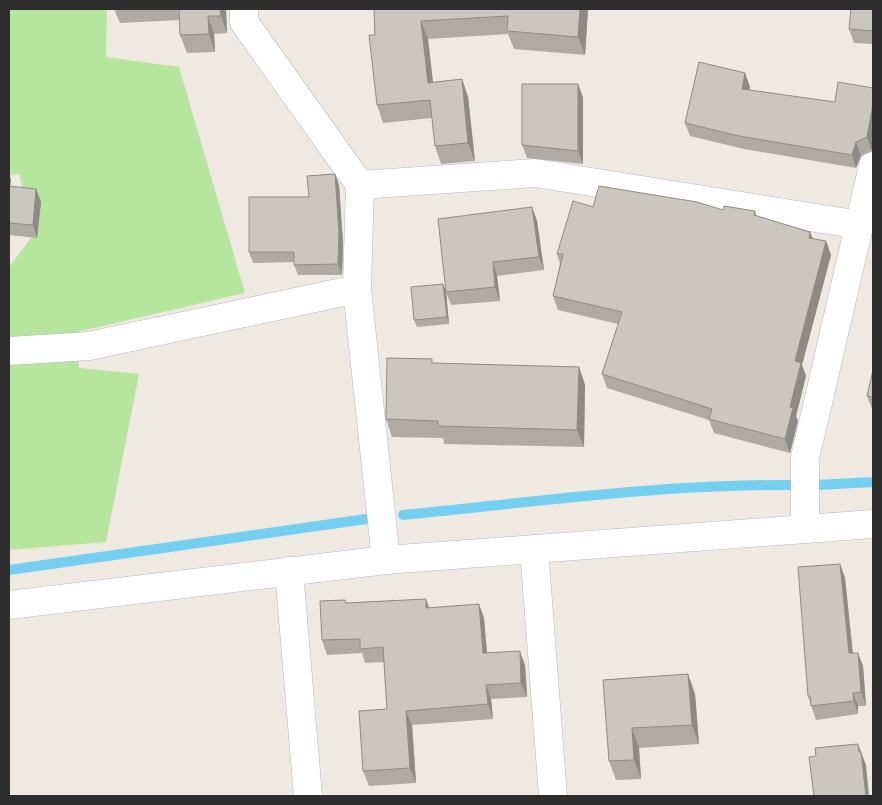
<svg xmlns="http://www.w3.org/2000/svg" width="882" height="805" font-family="Helvetica,sans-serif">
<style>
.green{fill:#b6e59e}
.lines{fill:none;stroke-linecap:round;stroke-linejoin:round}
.stream{stroke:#75cff0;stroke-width:10}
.minor-casing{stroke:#b4b7c1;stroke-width:29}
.tertiary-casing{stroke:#b4b7c1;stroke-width:29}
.minor{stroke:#fff;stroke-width:28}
.tertiary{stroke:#fff;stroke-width:28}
.wall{fill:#afaba4}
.shaded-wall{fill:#8e8b86}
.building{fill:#cbc7bf;stroke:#8e8b86}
</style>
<rect width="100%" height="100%" fill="#efe9e1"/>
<polygon class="green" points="9,9 107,9 106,57 179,67 245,293 77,332 79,368 139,374 106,542 9,550 9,267 35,233 19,174 9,175"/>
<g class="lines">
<g class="stream">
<polyline points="817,485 873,482"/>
<path d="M403,515C533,502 663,484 794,485"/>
<polyline points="9,570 366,519"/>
</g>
<g class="minor-casing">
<g id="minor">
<polyline points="244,9 244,22 360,185 357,289 386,560"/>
<polyline points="360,185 535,173 860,225"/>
<polyline points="9,351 89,346 357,289"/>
<polyline points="805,529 805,458 873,166"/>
<polyline points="534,549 553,796"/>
<polyline points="289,571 308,796"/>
</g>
</g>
<g class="tertiary-casing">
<polyline id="tertiary" points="9,605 386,560 873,524"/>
</g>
<use href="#minor" class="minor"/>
<use href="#tertiary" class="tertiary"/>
</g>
<g class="wall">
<polygon points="114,9 226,9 227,33 214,34 215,52 187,53 180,35 180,20 120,23"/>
<polygon points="374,9 588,9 585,55 514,49 508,34 428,39 433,82 462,79 468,97 475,161 441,164 435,146 432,118 383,123 377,105"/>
<polygon points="873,9 873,44 854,43 849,29"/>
<polygon points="745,73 750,87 749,90 835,102 873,88 873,144 872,151 861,156 856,168 744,149 690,136 685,123"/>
<polygon points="578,84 583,98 583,164 527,158 522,145"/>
<polygon points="335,174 339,185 343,243 342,275 298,275 294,265 294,262 253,263 249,252 309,197"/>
<polygon points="9,175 11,180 10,186 36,189 41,202 37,238 9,235"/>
<polygon points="532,207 537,221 544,270 497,276 500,301 451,305 446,292 449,324 417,327 414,320"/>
<polygon points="593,207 723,210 755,211 757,216 810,232 813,239 826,241 831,255 802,365 806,376 796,416 798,421 790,453 714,433 709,420 607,388 602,374 618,324 558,310 553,296 560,264 557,254"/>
<polygon points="579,367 585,385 584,447 444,444 443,438 392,437 386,419"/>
<polygon points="873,370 873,409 872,409 867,396"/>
<polygon points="840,564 845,578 853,653 863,666 866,706 858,706 858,714 816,720 808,696"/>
<polygon points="426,599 429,608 484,618 487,653 525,665 527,697 491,699 493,719 412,725 416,783 369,786 363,771 387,709 384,662 365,663 362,653 327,655 322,640 347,603"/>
<polygon points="688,674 695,694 699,744 639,748 641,779 616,780 609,761 603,680"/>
</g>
<g class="shaded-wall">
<polygon points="220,9 226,9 227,33 221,16"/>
<polygon points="580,9 588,9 585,55 578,37"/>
<polygon points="208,16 214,34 215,52 209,34"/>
<polygon points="421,21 428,39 435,101 428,83"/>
<polygon points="745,73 750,87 747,102 742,89"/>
<polygon points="462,79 468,97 475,161 468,143"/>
<polygon points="578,84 583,98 583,164 578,151"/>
<polygon points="873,104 873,144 872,151 867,137"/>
<polygon points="856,142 861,156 856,168 852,155"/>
<polygon points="335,174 339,185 343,243 342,275 338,264"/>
<polygon points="9,175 11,180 9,199"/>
<polygon points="36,189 41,202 37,238 33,225"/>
<polygon points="532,207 537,221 544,270 539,257"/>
<polygon points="810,232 815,245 809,238"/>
<polygon points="826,241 831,255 802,365 806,376 796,416 798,421 790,453 785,439 795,361"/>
<polygon points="493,262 497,276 500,301 495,287"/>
<polygon points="443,284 446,291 449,324 447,317"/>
<polygon points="579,367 585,385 584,447 577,430"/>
<polygon points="840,564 845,578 854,667 849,653"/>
<polygon points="426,599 431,614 426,608"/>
<polygon points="479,604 484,618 488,667 483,653"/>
<polygon points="520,651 525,665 527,697 521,683"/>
<polygon points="858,653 863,666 866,706 861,692"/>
<polygon points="688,674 695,694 699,744 692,725"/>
<polygon points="486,685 491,699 493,719 488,704"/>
<polygon points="853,693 858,706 858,714 854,701"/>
<polygon points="406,711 412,725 416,783 410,768"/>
<polygon points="632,728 639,748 641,779 634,760"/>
<polygon points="858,744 866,765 869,796 866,796"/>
</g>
<g class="building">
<polygon points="179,9 220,9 221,16 208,16 209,34 180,35"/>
<polygon points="374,9 580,9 578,37 507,31 508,16 421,21 428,83 462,79 468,143 435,146 430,100 377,105 369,35 375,35"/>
<polygon points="851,9 873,9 873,31 849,29"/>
<polygon points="699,62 745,73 742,89 835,102 838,82 873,88 873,104 867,137 856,142 852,155 739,136 685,123"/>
<polygon points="522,84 578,84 578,151 522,145"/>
<polygon points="335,174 339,233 338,264 294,265 294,252 249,252 249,197 309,197 307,176"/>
<polygon points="9,186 36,189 33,225 9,223"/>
<polygon points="599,186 697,202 723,210 724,206 755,211 754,215 810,232 809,238 826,241 795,361 801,363 790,407 793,408 785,439 709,419 712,409 602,374 622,312 553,296 563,254 557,254 573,201 593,207"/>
<polygon points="532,207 539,257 493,262 495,287 446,292 438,219"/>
<polygon points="443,284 447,317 414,320 411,287"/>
<polygon points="387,358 432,359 432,363 579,367 577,430 438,426 438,421 386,419"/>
<polygon points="873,370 873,397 867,396"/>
<polygon points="840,564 849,653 858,653 861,692 853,693 854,701 811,706 810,696 808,696 798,567"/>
<polygon points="426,599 426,608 479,604 483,653 520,651 521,683 486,685 488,704 406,711 410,768 363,771 359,711 387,709 383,647 360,649 360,639 322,640 320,601 345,600 346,603"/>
<polygon points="688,674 692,725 632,728 634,760 609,761 603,680"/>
<polygon points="858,744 859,752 861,752 866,796 814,796 809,757 816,756 815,748"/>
</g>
<rect width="882" height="805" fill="none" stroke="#2e2e2e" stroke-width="20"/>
</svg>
